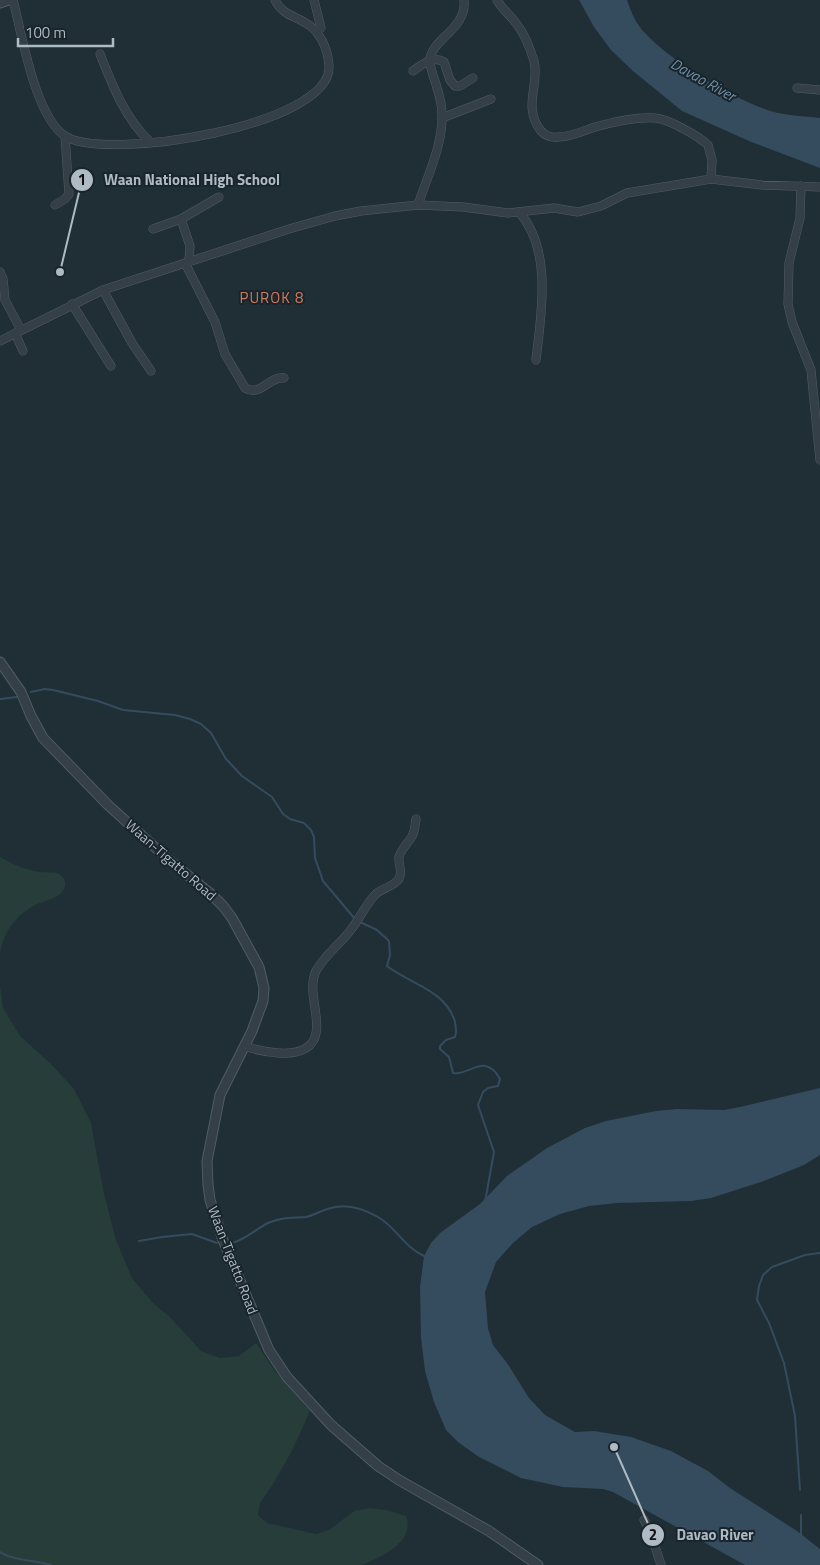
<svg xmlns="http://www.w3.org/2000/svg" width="820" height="1565" font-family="'Titillium Web',sans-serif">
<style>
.green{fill:#263d39}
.water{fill:#344c5d}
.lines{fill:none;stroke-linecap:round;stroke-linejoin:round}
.stream{stroke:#344c5d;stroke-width:2}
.minor-casing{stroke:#515d65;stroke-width:9}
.tertiary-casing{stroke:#515d65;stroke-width:11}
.minor{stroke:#343f47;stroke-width:8}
.tertiary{stroke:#343f47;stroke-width:9}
.labels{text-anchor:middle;stroke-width:4;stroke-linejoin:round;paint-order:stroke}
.street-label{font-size:14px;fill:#aebac4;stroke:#19242b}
.water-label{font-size:15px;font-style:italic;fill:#6f91a7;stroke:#19242b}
.neighbourhood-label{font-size:15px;letter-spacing:1px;fill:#d07a5d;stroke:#19242b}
.leader{fill:none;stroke:#aebac4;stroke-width:2}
.callout-dot{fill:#aebac4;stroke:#19242b;stroke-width:2}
.mark-label{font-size:15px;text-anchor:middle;font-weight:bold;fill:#111}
.callout-label{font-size:15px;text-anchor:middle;font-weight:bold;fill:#aebac4;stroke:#19242b;stroke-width:4;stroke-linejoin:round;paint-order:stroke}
</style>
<rect width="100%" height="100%" fill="#202e36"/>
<g class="green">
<path d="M0,857C12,864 26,870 40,872C45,873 54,871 59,874C67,878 67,888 61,893C56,899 47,900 40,903C18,912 3,931 0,955Z"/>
<path d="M0,986L3,1008L20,1036L51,1064L74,1089L91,1123L104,1194L116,1240L132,1278L153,1303L171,1318L201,1351L220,1358L239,1356L256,1343L275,1371L310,1411L292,1451L272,1486L260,1503L258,1515L267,1523L316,1534L329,1530L354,1511L370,1508L386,1510L406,1516C416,1542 381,1557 362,1565H0Z"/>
</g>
<g class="water">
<path d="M579,0H627C631,12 636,24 645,33C670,61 742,105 778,113C792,116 806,116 820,118V168L749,141L682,111L633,71L611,50L594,27Z"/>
<polygon points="820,1088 820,1155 804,1165 764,1181 711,1198 691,1201 617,1203 589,1206 560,1214 532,1227 513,1243 496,1262 485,1292 488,1328 493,1345 507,1363 529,1398 545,1415 575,1432 594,1431 631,1437 671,1451 708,1471 730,1488 797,1531 820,1549 820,1565 745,1565 613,1492 603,1489 563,1487 521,1478 479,1457 458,1442 446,1430 434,1402 425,1371 421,1338 420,1287 424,1256 431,1243 440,1233 480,1204 507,1176 547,1148 585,1128 606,1121 656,1111 677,1109 724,1110 740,1107"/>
</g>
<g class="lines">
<g class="stream">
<polyline points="31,692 45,689 53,690 98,701 123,710 175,715 190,719 201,724 211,733 226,759 242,776 272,797 283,814 290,819 304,823 311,830 314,837 315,858 323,881 355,919"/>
<polyline points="0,699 17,697"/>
<path d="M360,922L377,930L389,941L390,955L387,966C410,984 446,990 455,1022C456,1028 457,1032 455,1037L446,1040L440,1046V1049L449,1057L453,1073C468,1077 485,1051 500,1079L498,1086L488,1088L483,1092L478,1105L494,1152L485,1202"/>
<polyline points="139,1241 162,1237 192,1234 217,1243"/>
<path d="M232,1243C246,1239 256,1229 268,1223C280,1217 293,1218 306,1217C315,1215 322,1210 331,1208C347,1203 364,1209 378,1217C398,1229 403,1246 424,1256"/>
<polyline points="800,1490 795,1416 784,1363 769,1323 757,1300 759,1286 763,1275 772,1267 805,1255 820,1253"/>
<polyline points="801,1515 801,1536"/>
<path d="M0,1552C15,1561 34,1560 51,1565"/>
</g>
<g class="minor-casing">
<g id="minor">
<path d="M13,0C22,35 35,116 65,136C105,162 332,126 329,66C328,49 320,30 304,22C292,15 282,14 275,0"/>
<polyline points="314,0 321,28"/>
<path d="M497,0C502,9 510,15 516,23C525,34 530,48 534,61C540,84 522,107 541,131C546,136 552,138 558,137C571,137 583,131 595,127C613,122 636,117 655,118C669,119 698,136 708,145L712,160L711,179"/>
<path d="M100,54C113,87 125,118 150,142"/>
<path d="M413,71C423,64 432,55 444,62L450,80L455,86H460L473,78"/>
<polyline points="797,88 820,90"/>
<polyline points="442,118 491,99"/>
<polyline points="801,186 800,218 789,263 788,304 792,322 811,370 820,460"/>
<polyline points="55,205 65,199 69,194 65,136"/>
<path d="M418,205C427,177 443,145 442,115C442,106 440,97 437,88C435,79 429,68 430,58C434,38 467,28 464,0"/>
<path d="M519,212C553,250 541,315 536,360"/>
<polyline points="181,219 219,197"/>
<polyline points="153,229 181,219 190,246 189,261"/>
<path d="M185,263L215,322L225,354L245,388C261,397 269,376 284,378"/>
<polyline points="0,272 3,279 5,300 21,330"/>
<polyline points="103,290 132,343 151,371"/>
<polyline points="72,304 111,366"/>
<polyline points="15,333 23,351"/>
<polyline points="0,341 103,290 289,229 335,216 361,211 418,205 463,207 508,213 554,208 578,212 601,206 627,193 711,179 762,185 820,187"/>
<path d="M244,1046C262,1052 296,1059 310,1045C327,1028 305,993 316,971C325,954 342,943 353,927C361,916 367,902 377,893C384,888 394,886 399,879C403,872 398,864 399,857C401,848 410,842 413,834C415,830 415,824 416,819"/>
<polyline points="644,1520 651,1534 661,1565"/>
</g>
</g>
<g class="tertiary-casing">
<g id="tertiary">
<polyline points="0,3 9,0"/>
<polyline points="0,662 21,692 31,716 43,738 108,805 169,860 211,894 223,906 232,918 259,967 264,988 263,1001 252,1031 220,1095 207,1161 208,1184 210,1200 223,1240 269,1350 287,1377 331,1425 378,1466 399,1480 489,1531 538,1565"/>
</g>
</g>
<use href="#minor" class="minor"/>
<use href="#tertiary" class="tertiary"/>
</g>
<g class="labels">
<g class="street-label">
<text transform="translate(171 860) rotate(41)" y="5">Waan-Tigatto Road</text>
<text transform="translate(233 1260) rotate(69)" y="5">Waan-Tigatto Road</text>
</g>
<g class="water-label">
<text transform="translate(703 80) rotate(29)" y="5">Davao River</text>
</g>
<g class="neighbourhood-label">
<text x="272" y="303">PUROK 8</text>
</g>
</g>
<path class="leader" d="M60 272L82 180M614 1447L653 1535"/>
<g class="callout-dot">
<circle cx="60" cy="272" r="5"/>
<circle cx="614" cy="1447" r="5"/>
<circle cx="82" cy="180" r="12"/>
<circle cx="653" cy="1535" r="12"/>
</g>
<g class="mark-label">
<text x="82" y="185">1</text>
<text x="653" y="1540">2</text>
</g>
<g class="callout-label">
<text x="192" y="185">Waan National High School</text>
<text x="715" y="1540">Davao River</text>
</g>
<path d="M18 38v8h95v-8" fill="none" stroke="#aebac4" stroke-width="2.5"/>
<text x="25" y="38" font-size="15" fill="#aebac4" stroke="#19242b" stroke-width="4" paint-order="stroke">100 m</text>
</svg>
